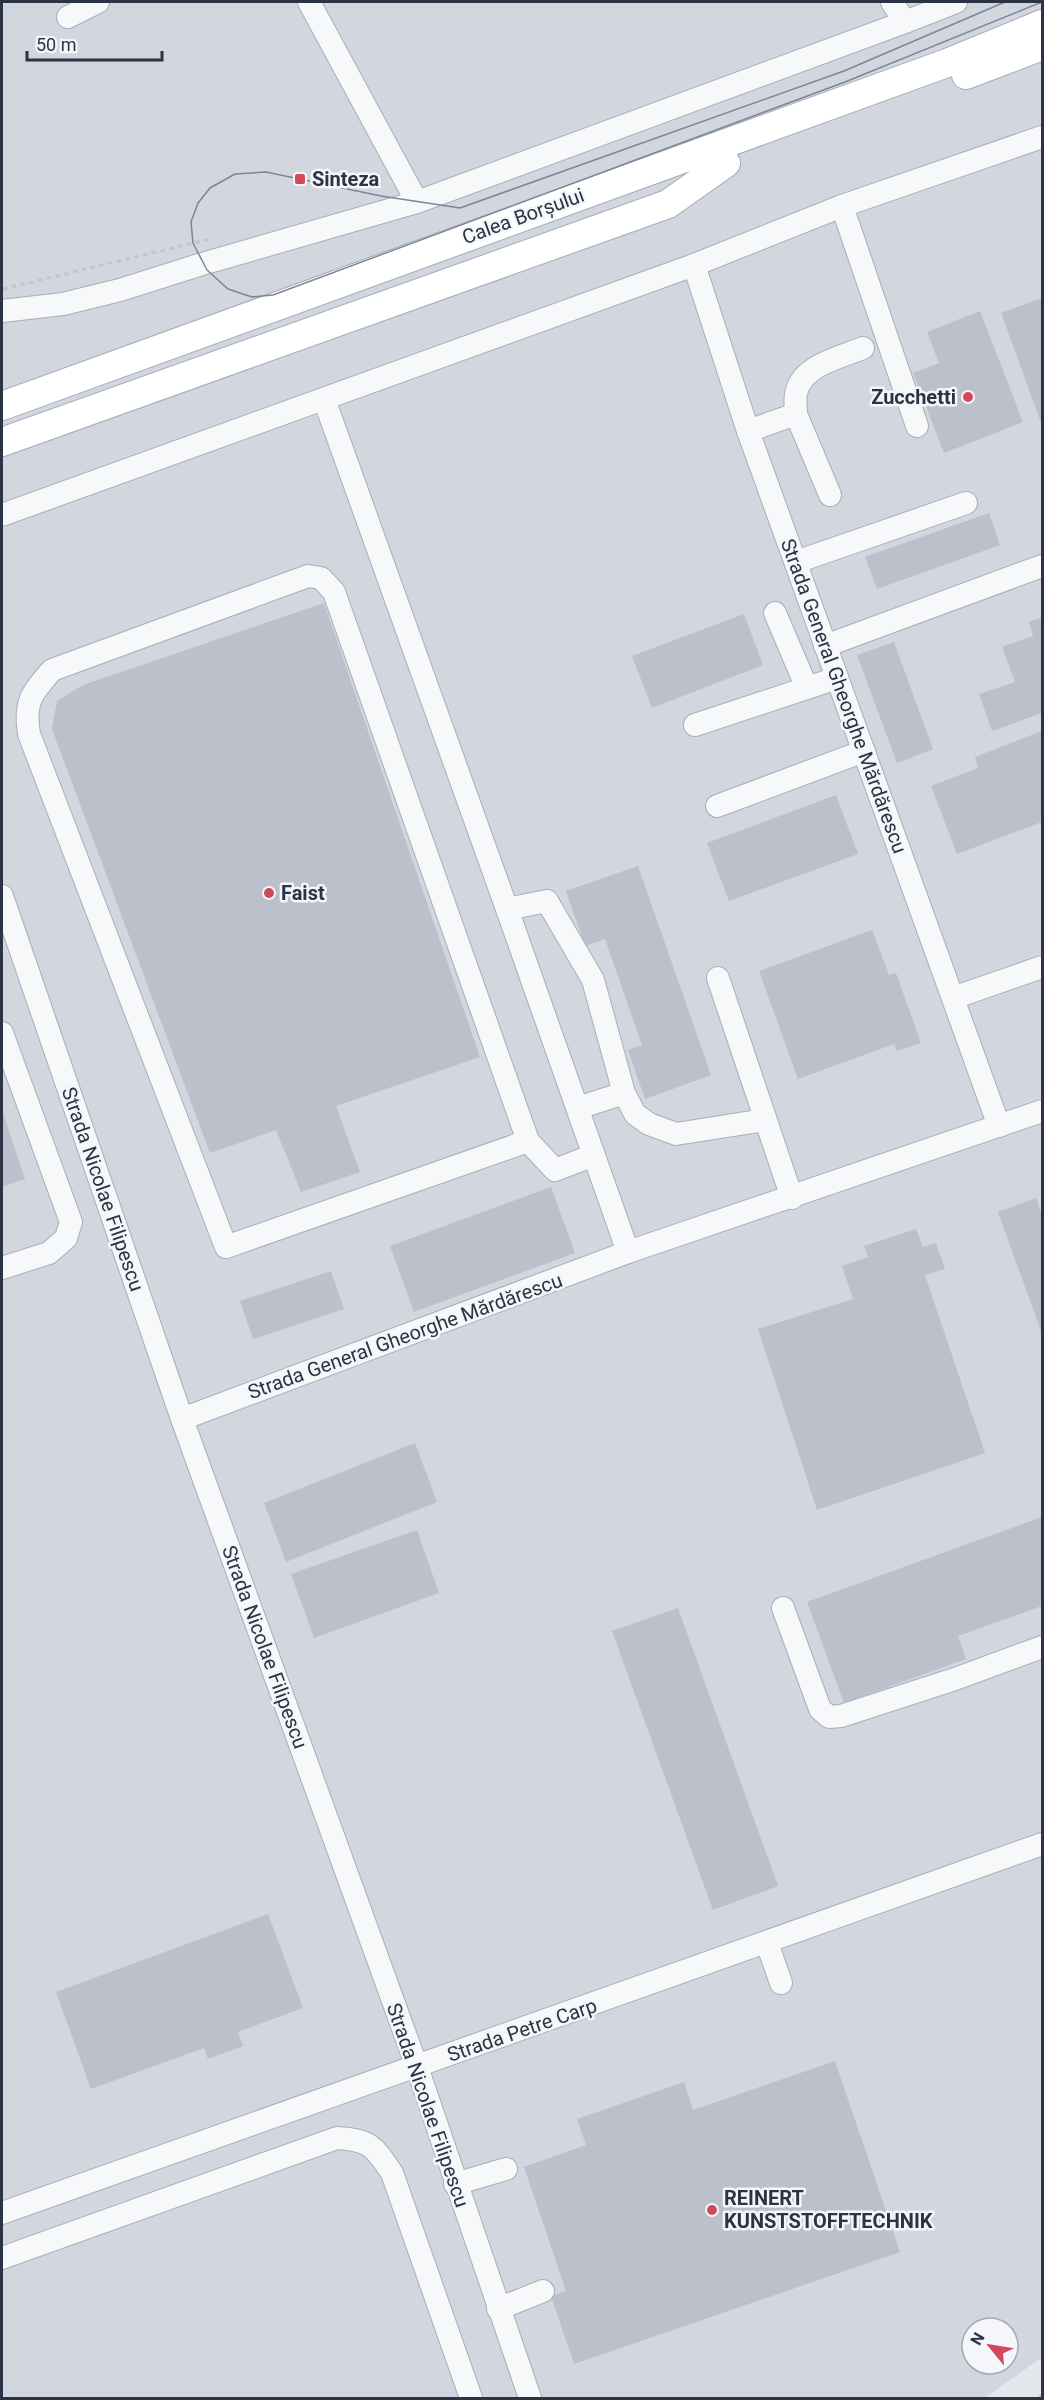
<svg xmlns="http://www.w3.org/2000/svg" width="1044" height="2400" font-family="Roboto,sans-serif">
<style>
.built{fill:#d2d6de;fill-rule:evenodd}
.building{fill:#bbc0ca}
.lines{fill:none;stroke-linecap:round;stroke-linejoin:round}
.minor-casing{stroke:#a9aeb7;stroke-width:24}
.major-casing{stroke:#a3abb8;stroke-width:30}
.path{stroke:#c2c5cb;stroke-width:3;stroke-dasharray:4.5 4.5;stroke-linecap:butt}
.minor{stroke:#f7f8fa;stroke-width:22}
.major{stroke:#fff;stroke-width:28}
.tram{stroke:#7d8696;stroke-width:1.5}
.poi-dot{fill:#d1495b;stroke:#f4f6f9;stroke-width:2}
.labels{text-anchor:middle;stroke-width:5;stroke-linejoin:round;paint-order:stroke}
.poi-label{font-size:20px;font-weight:bold;fill:#2b3445;stroke:#f4f6f9;text-anchor:start}
.street-label{font-size:20px;fill:#2b3445;stroke:#f4f6f9}
</style>
<rect width="100%" height="100%" fill="#e4e7ec"/>
<path class="built" d="M2,2H1042V2357L985,2398H2ZM972,2328H1008V2364H972Z"/>
<g class="building">
<polygon points="1042,298 1042,425 1001,313"/>
<polygon points="980,311 1023,422 944,453 913,373 939,363 927,332"/>
<polygon points="989,513 1000,545 877,589 865,557"/>
<polygon points="324,603 480,1057 336,1106 360,1172 301,1192 276,1130 210,1153 52,729 57,701 83,685"/>
<polygon points="744,614 763,665 652,708 632,656"/>
<polygon points="1042,617 1042,713 992,731 979,694 1015,682 1002,647 1033,636 1029,622"/>
<polygon points="894,642 933,749 897,763 857,655"/>
<polygon points="1042,731 1042,822 957,854 931,786 978,768 975,757"/>
<polygon points="836,795 858,854 729,901 707,843"/>
<polygon points="638,866 711,1075 645,1099 628,1050 642,1045 605,939 585,946 566,891"/>
<polygon points="872,930 889,975 896,973 921,1043 897,1051 894,1044 798,1079 759,971"/>
<polygon points="2,1110 25,1179 2,1187"/>
<polygon points="551,1187 575,1253 414,1312 390,1246"/>
<polygon points="1036,1198 1042,1215 1042,1334 998,1212"/>
<polygon points="916,1229 923,1247 936,1243 945,1269 925,1275 985,1453 817,1510 758,1329 853,1299 842,1266 868,1257 864,1246"/>
<polygon points="331,1271 344,1309 253,1339 240,1301"/>
<polygon points="415,1443 437,1502 286,1562 264,1503"/>
<polygon points="1042,1517 1042,1606 958,1636 966,1659 844,1703 807,1602"/>
<polygon points="417,1530 439,1593 314,1638 291,1574"/>
<polygon points="678,1608 778,1886 713,1910 612,1631"/>
<polygon points="268,1914 303,2008 238,2032 243,2046 208,2059 204,2048 91,2089 56,1992"/>
<polygon points="835,2061 900,2252 574,2364 551,2296 566,2291 524,2167 586,2145 577,2119 684,2082 693,2110"/>
</g>
<g class="lines">
<g class="minor-casing">
<g id="minor">
<polyline points="309,2 417,202"/>
<polyline points="892,2 905,22"/>
<polyline points="68,17 98,2"/>
<polyline points="842,206 917,426"/>
<polyline points="694,265 748,431 999,1126"/>
<polyline points="2,311 63,304 120,290 202,264 417,202 905,22 956,2"/>
<polyline points="324,399 507,909 628,1252"/>
<polyline points="796,414 830,495"/>
<path d="M748,431L796,414C796,406 794,397 797,390C804,365 841,357 863,348"/>
<polyline points="2,515 694,265 842,206 1042,137"/>
<polyline points="796,562 966,503"/>
<polyline points="775,613 807,688"/>
<polyline points="825,646 1042,566"/>
<polyline points="695,725 837,678"/>
<polyline points="717,806 864,751"/>
<polyline points="2,896 182,1419 417,2067 530,2398"/>
<polyline points="507,909 547,901 593,980 624,1093 635,1114 649,1124 676,1134 764,1120"/>
<polyline points="718,978 792,1198"/>
<polyline points="953,998 1042,967"/>
<polyline points="2,1033 71,1222 66,1238 49,1253 2,1268"/>
<polyline points="578,1108 624,1093"/>
<path d="M528,1141L226,1247L29,734C24,702 31,694 52,670L308,576L321,578L334,592L528,1141L555,1170L594,1155"/>
<polyline points="182,1419 628,1252 1042,1111"/>
<polyline points="783,1608 820,1709 829,1717 841,1716 955,1679 1042,1647"/>
<polyline points="767,1943 781,1983"/>
<polyline points="455,2184 506,2169"/>
<polyline points="2,2213 1042,1844"/>
<path d="M2,2258L337,2138C370,2140 374,2146 392,2173L471,2398"/>
<polyline points="498,2309 543,2291"/>
</g>
</g>
<g class="major-casing">
<g id="major">
<polyline points="966,75 1042,46"/>
<polyline points="2,406 947,63 1042,24"/>
<polyline points="2,442 668,204 726,163"/>
</g>
</g>
<g class="path">
<polyline points="3,289 210,239"/>
<polyline points="1039,2398 1042,2395"/>
</g>
<use href="#minor" class="minor"/>
<use href="#major" class="major"/>
<polyline class="tram" points="1005,2 844,71 460,208 381,196 266,172 235,174 210,188 198,203 191,222 193,243 207,270 228,289 252,297 273,295 845,82 1042,2"/>
</g>
<g class="poi-dot">
<rect x="294" y="173" width="12" height="12" rx="3"/>
<circle cx="968" cy="397" r="6"/>
<circle cx="269" cy="893" r="6"/>
<circle cx="712" cy="2210" r="6"/>
</g>
<g class="labels">
<g class="poi-label">
<text x="312" y="186">Sinteza</text>
<text x="956" y="404" text-anchor="end">Zucchetti</text>
<text x="281" y="900">Faist</text>
<text x="724" y="2205">REINERT<tspan x="724" dy="23">KUNSTSTOFFTECHNIK</tspan></text>
</g>
<g class="street-label">
<text transform="translate(523 216) rotate(-20)" y="7">Calea Borșului</text>
<text transform="translate(844 696) rotate(70)" y="7">Strada General Gheorghe Mărdărescu</text>
<text transform="translate(103 1189) rotate(71)" y="7">Strada Nicolae Filipescu</text>
<text transform="translate(405 1336) rotate(-20)" y="7">Strada General Gheorghe Mărdărescu</text>
<text transform="translate(265 1647) rotate(70)" y="7">Strada Nicolae Filipescu</text>
<text transform="translate(522 2030) rotate(-19)" y="7">Strada Petre Carp</text>
<text transform="translate(428 2105) rotate(71)" y="7">Strada Nicolae Filipescu</text>
</g>
</g>
<rect width="1044" height="2400" fill="none" stroke="#2b3445" stroke-width="6"/>
<g transform="translate(990 2346) rotate(300)"><circle r="28" fill="#f4f6f9" stroke="#a4a8b1" stroke-width="1.5"/>
<path d="M0-4.5L10 22L0 15L-10 22Z" fill="#d1495b"/>
<text y="-9" font-size="16" font-weight="bold" text-anchor="middle" fill="#2b3445">N</text>
</g>
<path d="M27 51v9h135v-9" fill="none" stroke="#2b3445" stroke-width="3"/>
<text x="36" y="51" font-size="18" fill="#2b3445" stroke="#f4f6f9" stroke-width="4.5" paint-order="stroke">50 m</text>
</svg>
